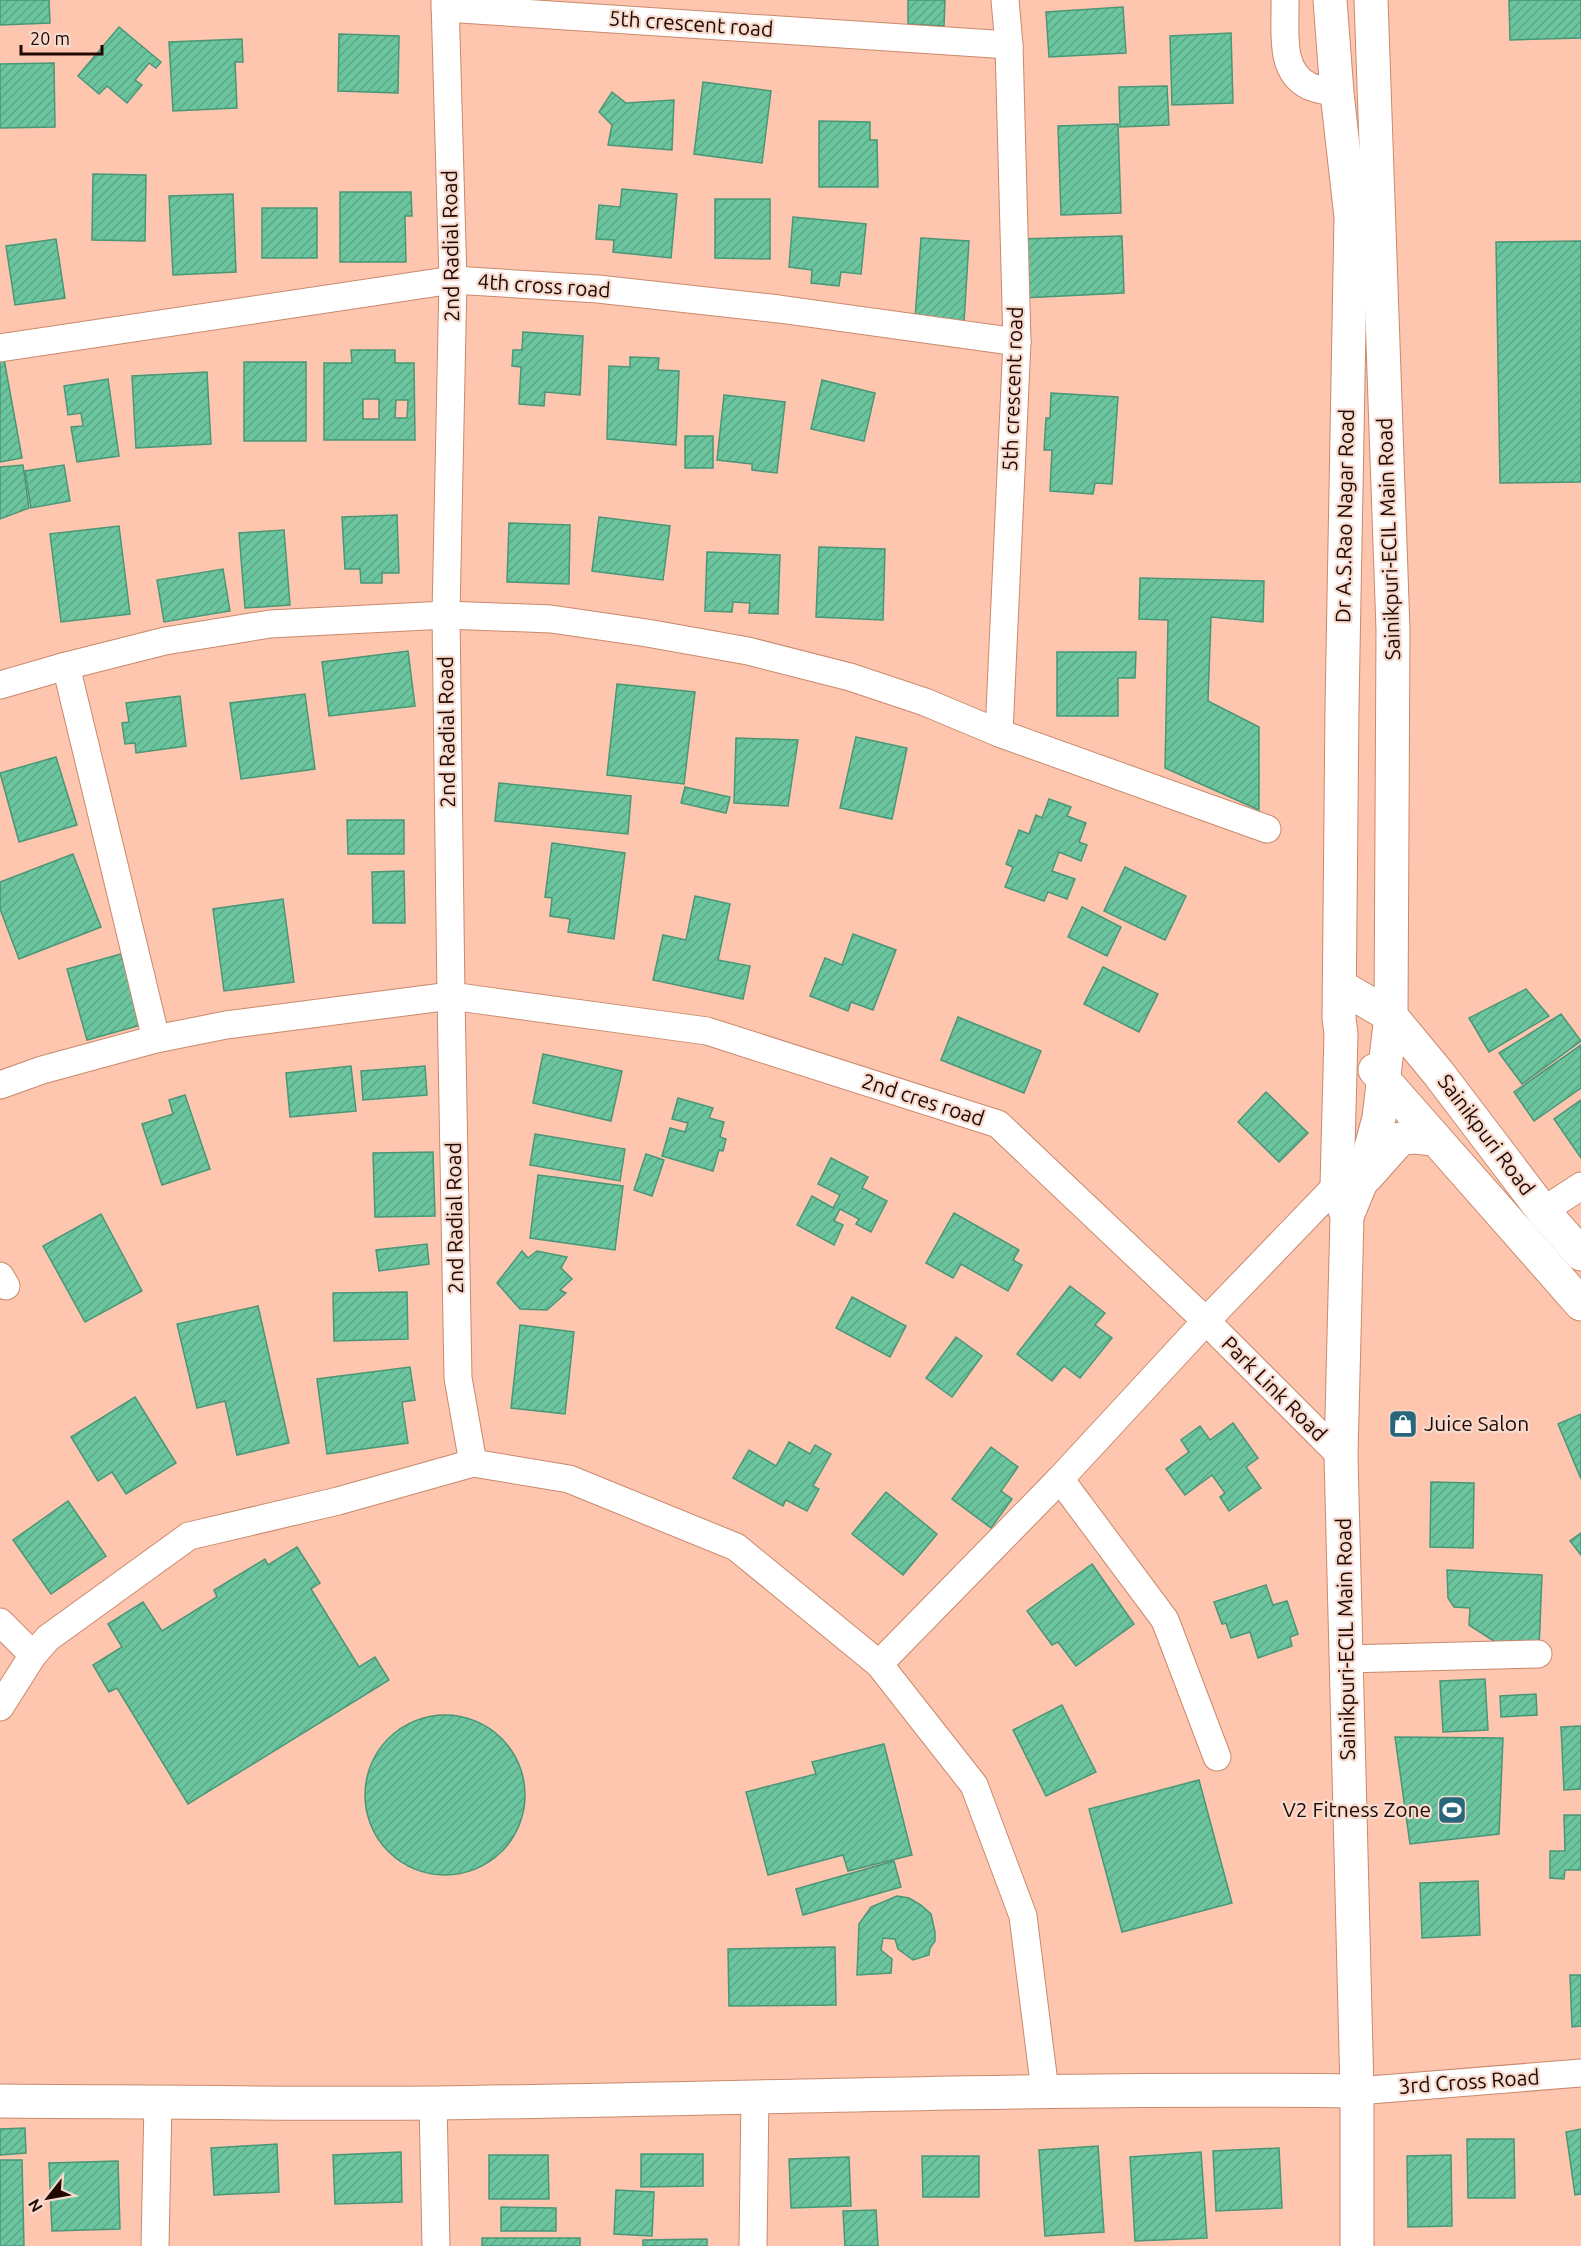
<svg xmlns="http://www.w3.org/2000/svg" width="1581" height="2246" font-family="Ubuntu,sans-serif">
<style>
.building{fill:url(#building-hatch);stroke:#4a9677;stroke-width:1.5;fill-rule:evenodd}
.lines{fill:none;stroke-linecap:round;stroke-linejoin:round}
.street-casing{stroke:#ca896c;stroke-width:29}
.secondary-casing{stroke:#ca896c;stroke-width:35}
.street{stroke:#fff;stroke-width:27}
.secondary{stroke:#fff;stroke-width:33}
.labels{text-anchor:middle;stroke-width:4.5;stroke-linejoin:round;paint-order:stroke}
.street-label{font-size:21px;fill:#210902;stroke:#f7dace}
.poi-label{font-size:21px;fill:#210902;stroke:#f7dace;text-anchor:start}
</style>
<defs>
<pattern id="building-hatch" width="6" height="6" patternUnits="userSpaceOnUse" patternTransform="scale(1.5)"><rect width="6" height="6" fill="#6bc59f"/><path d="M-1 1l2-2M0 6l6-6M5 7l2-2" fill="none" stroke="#5ca887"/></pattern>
</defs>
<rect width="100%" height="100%" fill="#fec6ae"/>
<g class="building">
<polygon points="0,0 49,0 50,23 0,25"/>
<polygon points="908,0 945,0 944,26 908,24"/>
<polygon points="1509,0 1581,0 1581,38 1510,40"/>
<polygon points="1123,7 1126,53 1049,57 1046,12"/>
<polygon points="119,27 161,62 156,68 149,63 135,80 142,85 127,103 107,86 99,94 78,76"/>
<polygon points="1231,33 1233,103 1172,105 1170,36"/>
<polygon points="339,34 399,36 398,93 338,91"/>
<polygon points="242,39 243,62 235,62 237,108 173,111 169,42"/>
<polygon points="54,63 55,127 0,128 0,64"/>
<polygon points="703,82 771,91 762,163 694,154"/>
<polygon points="1167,86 1169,125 1120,127 1119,87"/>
<polygon points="612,92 626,103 674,100 672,150 608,145 612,125 599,112"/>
<polygon points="819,121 870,122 870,140 877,140 878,187 819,187"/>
<polygon points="1118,124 1121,213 1061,215 1058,126"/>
<polygon points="93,174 146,175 145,241 92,240"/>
<polygon points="622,189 677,194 671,258 613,252 614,240 596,239 599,205 620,207"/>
<polygon points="340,192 411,192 412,216 405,216 406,262 340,262"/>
<polygon points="233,194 236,272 173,275 169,196"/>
<polygon points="715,199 770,199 770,259 715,258"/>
<rect x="262" y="208" width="55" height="50"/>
<polygon points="793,217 866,224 861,274 841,272 839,286 811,283 812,270 789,267"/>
<polygon points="1122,236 1124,293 1022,298 1020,239"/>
<polygon points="921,238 969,241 964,322 915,319"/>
<polygon points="56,239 65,298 15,305 6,246"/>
<polygon points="1581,241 1581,482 1500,483 1496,242"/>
<polygon points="523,332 583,336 580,395 545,392 544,406 519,404 521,367 512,366 513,350 522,350"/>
<path d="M351,350H395V363H414L415,440H324V363H352ZM363,399H379V419H363ZM396,400H408L407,418H395Z"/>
<polygon points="630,357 659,358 658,370 679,371 676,445 607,439 609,366 630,367"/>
<polygon points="4,359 22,458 0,462 0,361"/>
<rect x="244" y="362" width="62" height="79"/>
<polygon points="207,372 211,444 136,448 132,376"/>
<polygon points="108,379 119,456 77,462 71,427 83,426 81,413 68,415 64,386"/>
<polygon points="822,380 875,393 864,441 811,429"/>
<polygon points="1051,393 1118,397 1112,484 1095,483 1093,494 1050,491 1052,450 1044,450 1046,418 1050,418"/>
<polygon points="724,395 785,402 777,473 752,470 752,464 717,460"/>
<rect x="685" y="436" width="28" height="32"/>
<polygon points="23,465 29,508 0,519 0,467"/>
<polygon points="64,465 70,501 31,508 25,471"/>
<polygon points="397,515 399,573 382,573 382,583 361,583 360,569 345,569 342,517"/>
<polygon points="599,517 670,526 663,580 592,571"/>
<polygon points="509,523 570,525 569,584 507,582"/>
<polygon points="119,526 130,614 61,622 50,534"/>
<polygon points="284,530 290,605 245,608 239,533"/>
<polygon points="819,547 885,549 883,620 816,617"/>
<polygon points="707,552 780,555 778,614 749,613 750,603 733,602 732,612 705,611"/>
<polygon points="223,569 230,611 164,622 157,580"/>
<polygon points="1140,578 1264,581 1263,622 1211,617 1208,701 1259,727 1259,810 1165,768 1168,620 1139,619"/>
<polygon points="408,651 415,706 329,716 322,662"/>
<polygon points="1057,652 1136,652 1135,678 1118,678 1118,716 1057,716"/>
<polygon points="617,684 695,692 684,784 607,775"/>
<polygon points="305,694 315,769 241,779 230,703"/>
<polygon points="180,696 186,746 136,753 135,743 125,744 122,723 129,722 126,703"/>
<polygon points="856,737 907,748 892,819 840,808"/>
<polygon points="736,738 798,740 788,806 734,803"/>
<polygon points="56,757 77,825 19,842 0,773"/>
<polygon points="499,783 631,796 628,834 495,821"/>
<polygon points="685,787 730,797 726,813 681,803"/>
<polygon points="1049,799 1071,807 1067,816 1086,823 1079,842 1087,845 1081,861 1059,852 1052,871 1075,879 1067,899 1048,892 1044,901 1005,887 1013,867 1006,864 1019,830 1029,834 1036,815 1042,818"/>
<polygon points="347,820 404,820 404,854 348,854"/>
<polygon points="552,843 625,853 614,939 568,932 570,919 550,916 552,898 545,897"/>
<polygon points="73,854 101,927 19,959 0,909 0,882"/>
<polygon points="1125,867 1186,896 1165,940 1104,911"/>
<polygon points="404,871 405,923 373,923 372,872"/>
<polygon points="695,896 730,904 718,960 750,966 743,999 653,980 663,935 686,940"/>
<polygon points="283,899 294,982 224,991 213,909"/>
<polygon points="1082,907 1121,927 1107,956 1068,937"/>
<polygon points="853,934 896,950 873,1010 851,1002 848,1011 810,996 825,958 842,965"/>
<polygon points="121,954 141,1025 87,1040 67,969"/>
<polygon points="1103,967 1158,994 1139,1032 1084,1004"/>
<polygon points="1526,989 1549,1016 1489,1052 1469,1018"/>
<polygon points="1561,1014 1581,1041 1522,1084 1499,1053"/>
<polygon points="958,1017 1041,1051 1024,1093 941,1060"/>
<polygon points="1581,1045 1581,1088 1534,1121 1514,1092"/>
<polygon points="543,1054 622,1071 611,1121 533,1103"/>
<polygon points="351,1066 356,1111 290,1117 286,1073"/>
<polygon points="425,1066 427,1095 363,1100 361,1071"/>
<polygon points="1266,1092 1308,1133 1279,1162 1238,1122"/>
<polygon points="185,1095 210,1169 162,1185 142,1124 173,1114 169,1100"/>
<polygon points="678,1098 713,1108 709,1118 724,1122 720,1137 726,1139 723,1151 719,1150 713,1171 662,1156 670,1128 685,1132 688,1123 672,1119"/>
<polygon points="1581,1100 1581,1158 1554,1119"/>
<polygon points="535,1134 625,1149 620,1181 530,1165"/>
<polygon points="433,1152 435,1216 375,1217 373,1153"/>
<polygon points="646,1154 664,1160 652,1196 634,1190"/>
<polygon points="831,1158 868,1177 862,1188 887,1201 871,1232 856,1224 859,1219 840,1209 834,1221 843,1225 834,1245 797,1225 812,1196 833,1208 840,1195 818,1184"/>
<polygon points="538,1175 623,1186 615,1250 530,1238"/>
<polygon points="954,1213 1019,1250 1013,1260 1022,1265 1008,1291 961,1264 953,1278 926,1263"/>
<polygon points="101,1214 142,1291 85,1322 43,1246"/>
<polygon points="427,1244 429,1264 379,1271 376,1250"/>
<polygon points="522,1251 528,1258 537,1251 567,1257 561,1268 572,1279 560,1290 566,1293 547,1310 520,1309 497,1283"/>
<polygon points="1070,1286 1105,1313 1095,1325 1112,1338 1080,1378 1064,1366 1052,1381 1017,1354"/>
<polygon points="407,1292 408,1339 334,1341 333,1293"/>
<polygon points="852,1297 906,1326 890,1357 836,1328"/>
<polygon points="258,1306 289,1443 237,1455 225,1401 197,1408 177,1324"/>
<polygon points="520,1325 574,1332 565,1414 511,1408"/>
<polygon points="956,1337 982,1356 952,1397 926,1378"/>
<polygon points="410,1367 415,1400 402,1402 408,1443 327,1454 317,1379"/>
<polygon points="135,1397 176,1463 126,1494 112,1472 98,1481 71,1437"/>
<polygon points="1581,1414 1581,1479 1558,1424"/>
<polygon points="1233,1423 1258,1458 1246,1467 1261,1488 1229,1511 1220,1497 1225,1493 1212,1475 1185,1495 1166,1469 1189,1452 1181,1440 1200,1426 1210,1440"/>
<polygon points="789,1442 810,1454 815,1445 831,1454 813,1486 819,1489 807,1511 786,1500 783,1506 733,1478 749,1450 776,1466"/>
<polygon points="991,1447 1018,1467 1001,1491 1012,1499 991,1528 952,1499"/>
<polygon points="1431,1482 1474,1483 1473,1548 1430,1547"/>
<polygon points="886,1492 937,1534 903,1575 852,1534"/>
<polygon points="68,1501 106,1556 51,1594 13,1540"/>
<polygon points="1581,1533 1581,1555 1570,1541"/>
<polygon points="297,1547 320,1583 311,1589 359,1667 375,1657 389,1680 188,1804 117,1688 109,1692 93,1665 122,1647 108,1624 143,1602 162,1631 217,1597 214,1590 265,1559 268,1565"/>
<polygon points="1092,1564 1134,1624 1076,1666 1058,1642 1052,1645 1027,1611"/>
<polygon points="1447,1570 1542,1575 1539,1649 1503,1647 1469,1625 1470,1608 1454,1607 1448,1598"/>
<polygon points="1266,1585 1273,1605 1287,1601 1298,1634 1290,1637 1292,1646 1258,1658 1250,1632 1231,1638 1226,1623 1222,1624 1214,1602"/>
<polygon points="1485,1679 1488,1730 1443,1732 1440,1681"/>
<polygon points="1536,1694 1537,1715 1501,1717 1500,1696"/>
<polygon points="1062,1705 1096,1772 1046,1796 1013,1730"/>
<circle cx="445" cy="1795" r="80"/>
<polygon points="1581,1726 1581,1789 1564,1790 1561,1727"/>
<polygon points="1395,1737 1503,1738 1499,1834 1410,1844"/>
<polygon points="884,1744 912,1855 848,1871 843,1855 768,1875 746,1792 816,1774 812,1762"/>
<polygon points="1199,1780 1232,1903 1122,1932 1089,1809"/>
<polygon points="1564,1815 1581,1815 1581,1870 1565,1870 1564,1879 1550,1878 1550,1851 1565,1851"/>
<polygon points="894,1861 901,1887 803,1915 796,1889"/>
<polygon points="1478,1881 1480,1935 1422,1938 1420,1883"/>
<polygon points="897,1896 909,1898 921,1905 931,1914 935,1932 935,1941 930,1948 929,1955 913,1960 898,1949 895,1939 883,1938 881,1950 892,1959 891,1973 857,1975 859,1924 871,1907"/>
<polygon points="835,1947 836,2005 729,2006 728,1949"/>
<polygon points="1570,1975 1581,1975 1581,2026 1572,2027"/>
<polygon points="25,2128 26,2153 0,2155 0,2129"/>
<polygon points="1581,2129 1581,2194 1575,2195 1566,2132"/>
<polygon points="1467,2139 1514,2139 1515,2198 1468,2198"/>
<polygon points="277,2144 279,2192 214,2195 211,2148"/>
<polygon points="1098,2146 1104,2232 1045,2236 1039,2150"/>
<polygon points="1279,2148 1282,2208 1216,2211 1213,2151"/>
<polygon points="401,2152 402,2202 335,2204 333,2155"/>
<polygon points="1201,2152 1207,2238 1135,2241 1130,2157"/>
<polygon points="641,2154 703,2154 703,2186 641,2187"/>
<polygon points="489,2155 548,2155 549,2199 489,2199"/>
<polygon points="1451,2155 1452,2226 1408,2227 1407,2156"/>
<polygon points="922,2156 979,2156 979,2197 923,2197"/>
<polygon points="849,2157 851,2206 791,2208 789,2159"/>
<polygon points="0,2160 22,2160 24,2246 0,2246"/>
<polygon points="118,2161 120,2229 52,2231 49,2163"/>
<polygon points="616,2190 654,2192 652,2236 614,2234"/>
<polygon points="501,2207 556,2208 556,2231 501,2231"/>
<polygon points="876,2210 878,2246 845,2246 843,2211"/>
<rect x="482" y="2238" width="98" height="8"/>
<polygon points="707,2239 707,2246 643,2246 643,2240"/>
</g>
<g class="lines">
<g class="street-casing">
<g id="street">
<polyline points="445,0 453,280 446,615 451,996 458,1378 473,1463"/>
<path d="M1285,0C1286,29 1278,71 1309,86C1318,90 1328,91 1337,93"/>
<polyline points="445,8 1009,45"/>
<polyline points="0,348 453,280 598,289 779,309 1017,342"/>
<polyline points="66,666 156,1039"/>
<polyline points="0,685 66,666 165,641 270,624 446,615 551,619 647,633 748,651 850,677 925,702 999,733 1267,829"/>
<polyline points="999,733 1017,342 1009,45 1005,0"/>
<polyline points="0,1085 42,1070 156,1039 226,1025 451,996 707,1031 998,1124 1206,1321 1341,1456"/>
<polyline points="1543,1211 1581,1186"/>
<polyline points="0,1276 6,1286"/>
<polyline points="1060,1479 1165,1620 1217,1757"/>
<polyline points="0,1622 33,1655"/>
<polyline points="1347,1659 1538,1654"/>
<polyline points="879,1664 1060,1479 1206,1321 1337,1185 1354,1182"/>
<polyline points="0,1707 33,1655 48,1638 189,1536 338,1501 473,1463 569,1479 736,1547 879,1664 974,1785 1023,1916 1045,2091"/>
<polyline points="1357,2091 1581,2073"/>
<polyline points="433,2103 436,2246"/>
<polyline points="155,2246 158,2102"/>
<polyline points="753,2246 755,2096"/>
</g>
</g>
<g class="secondary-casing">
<g id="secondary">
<polyline points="1330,0 1337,93 1351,217 1342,707 1339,1018 1341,1034 1337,1185 1347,1216 1341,1456 1357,2091 1357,2246"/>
<polyline points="1340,986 1391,1016 1439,1074 1543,1211 1581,1254"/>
<polyline points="1375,1070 1581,1304"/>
<polyline points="1366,1177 1400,1139 1414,1137 1434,1139"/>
<polyline points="1347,1216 1362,1180 1379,1118 1391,1016 1393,630 1371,0"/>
<path d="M0,2101C145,2102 291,2104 436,2103C743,2099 1050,2087 1357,2091"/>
</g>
</g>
<use href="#street" class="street"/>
<use href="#secondary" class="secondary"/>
</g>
<defs>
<g id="shop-square" transform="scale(1.5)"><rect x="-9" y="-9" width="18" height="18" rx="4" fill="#28667c" stroke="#f7dace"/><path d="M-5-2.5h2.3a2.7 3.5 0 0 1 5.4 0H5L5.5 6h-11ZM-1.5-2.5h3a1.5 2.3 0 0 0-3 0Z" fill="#fff"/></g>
<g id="stadium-square" transform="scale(1.5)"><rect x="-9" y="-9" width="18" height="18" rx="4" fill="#28667c" stroke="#f7dace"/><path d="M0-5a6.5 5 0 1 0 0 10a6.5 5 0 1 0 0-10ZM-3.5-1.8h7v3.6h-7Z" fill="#fff"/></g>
</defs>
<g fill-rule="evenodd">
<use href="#shop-square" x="1403" y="1424"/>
<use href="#stadium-square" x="1452" y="1810"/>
</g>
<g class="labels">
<g class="street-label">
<text transform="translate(691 24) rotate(4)" y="7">5th crescent road</text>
<text transform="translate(451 246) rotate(-91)" y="7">2nd Radial Road</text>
<text transform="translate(544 286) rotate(4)" y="7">4th cross road</text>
<text transform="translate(1013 389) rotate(-88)" y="7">5th crescent road</text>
<text transform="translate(1345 516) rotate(-89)" y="7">Dr A.S.Rao Nagar Road</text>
<text transform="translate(1389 539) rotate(-92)" y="7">Sainikpuri-ECIL Main Road</text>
<text transform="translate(447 732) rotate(-91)" y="7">2nd Radial Road</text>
<text transform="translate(923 1100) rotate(18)" y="7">2nd cres road</text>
<text transform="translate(1486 1135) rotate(53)" y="7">Sainikpuri Road</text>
<text transform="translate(455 1218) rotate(-91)" y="7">2nd Radial Road</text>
<text transform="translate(1274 1389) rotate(45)" y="7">Park Link Road</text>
<text transform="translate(1346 1639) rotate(-91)" y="7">Sainikpuri-ECIL Main Road</text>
<text transform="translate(1469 2082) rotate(-4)" y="7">3rd Cross Road</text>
</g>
<g class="poi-label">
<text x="1424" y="1431">Juice Salon</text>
<text x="1431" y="1817" text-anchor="end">V2 Fitness Zone</text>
</g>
</g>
<g transform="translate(48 2198) rotate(239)" stroke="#f7dace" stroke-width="4.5" paint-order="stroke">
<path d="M0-4.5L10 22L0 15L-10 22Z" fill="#210902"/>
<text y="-9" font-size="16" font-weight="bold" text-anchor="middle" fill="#210902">N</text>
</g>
<path d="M21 45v9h81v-9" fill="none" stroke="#210902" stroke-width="3"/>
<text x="30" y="45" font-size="18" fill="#210902" stroke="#f7dace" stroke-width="4.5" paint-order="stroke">20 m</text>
</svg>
